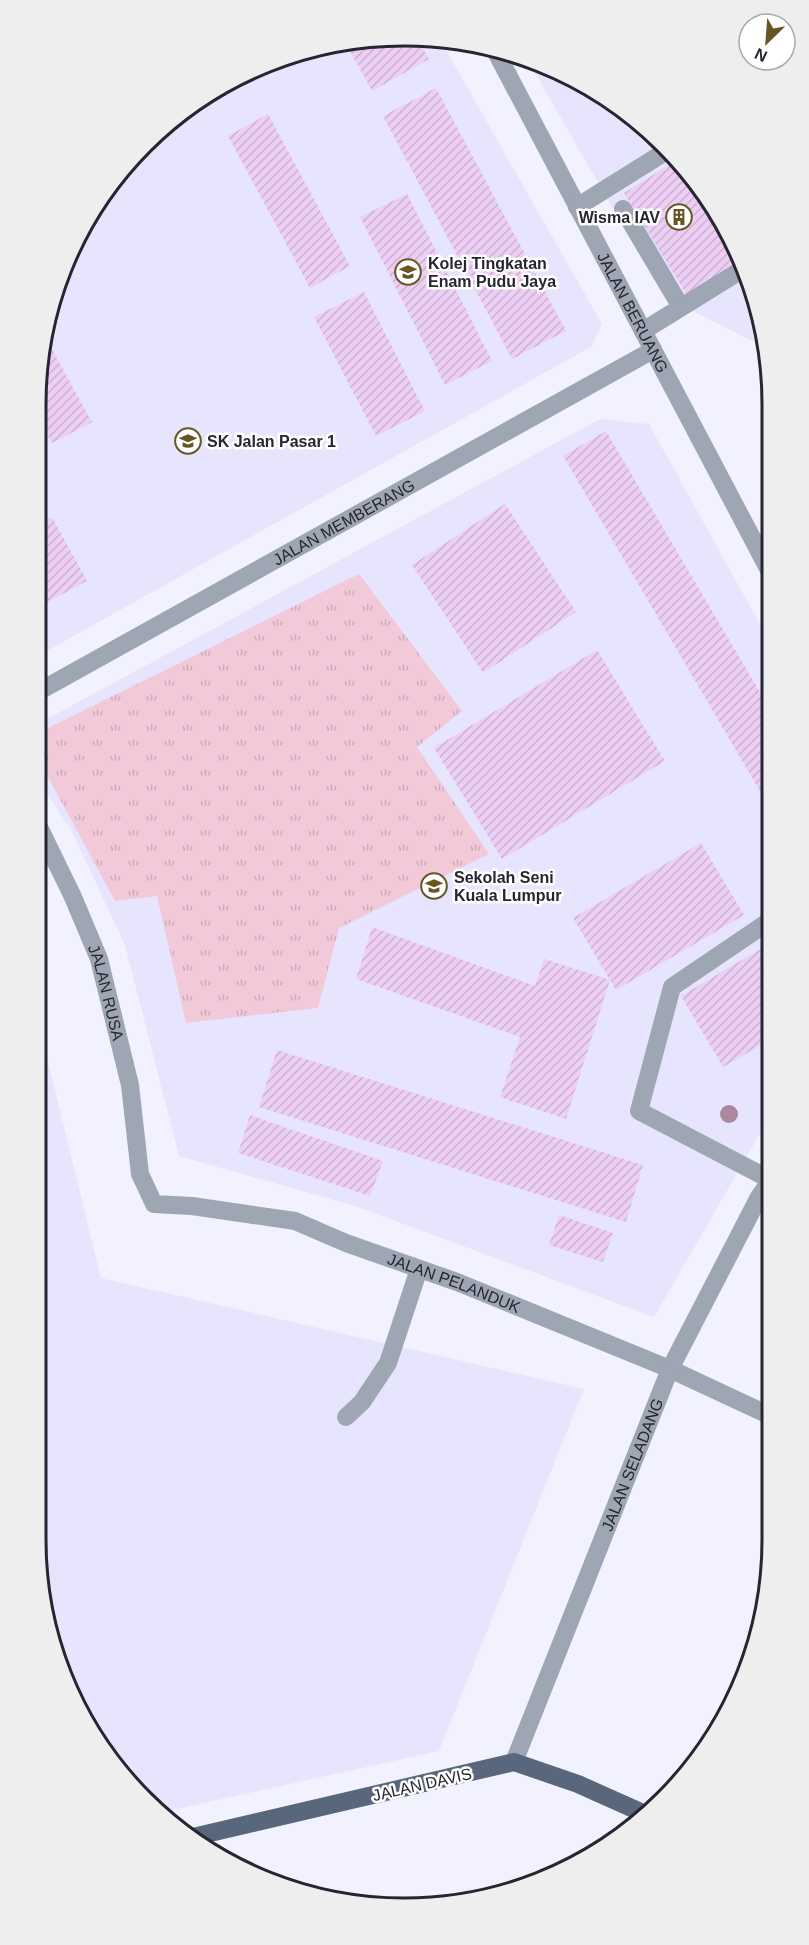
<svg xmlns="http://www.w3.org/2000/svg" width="809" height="1945" font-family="Helvetica,sans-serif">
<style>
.built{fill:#e7e5fd}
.park{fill:url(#park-tufts)}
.building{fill:url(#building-hatch)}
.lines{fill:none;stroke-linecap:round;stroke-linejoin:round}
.minor{stroke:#9da6b2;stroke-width:18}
.major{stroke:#58677b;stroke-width:18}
.tree{fill:#aa889e}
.labels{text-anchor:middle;stroke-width:5;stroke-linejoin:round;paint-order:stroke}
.poi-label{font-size:16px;font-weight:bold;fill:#262531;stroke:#fff;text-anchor:start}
.street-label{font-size:16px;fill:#262531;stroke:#fff}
.rim{fill:none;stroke:#262531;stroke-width:3}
</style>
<defs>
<pattern id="park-tufts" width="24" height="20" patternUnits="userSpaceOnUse" patternTransform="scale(1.5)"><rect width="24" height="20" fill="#f1c9d9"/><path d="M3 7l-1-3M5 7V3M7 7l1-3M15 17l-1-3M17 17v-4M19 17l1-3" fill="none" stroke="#ceacbb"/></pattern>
<pattern id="building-hatch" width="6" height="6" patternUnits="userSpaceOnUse" patternTransform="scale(1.5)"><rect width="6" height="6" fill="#edcef4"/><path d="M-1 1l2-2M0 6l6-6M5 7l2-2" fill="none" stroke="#cbb1d2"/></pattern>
</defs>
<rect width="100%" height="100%" fill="#f2f1fe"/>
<g class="built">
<polygon points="380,37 443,45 602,324 591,347 36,657 36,405 55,286 127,162 241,74"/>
<polygon points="526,57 610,98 682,162 735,242 768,349 663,296"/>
<polygon points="600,419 649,424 771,644 772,1113 654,1317 355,1206 179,1156 125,945 70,828 36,778 36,725"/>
<polygon points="36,1013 101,1278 584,1389 439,1751 163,1812 127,1783 56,1659 36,1540"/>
</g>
<polygon class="park" points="359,574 462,711 417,747 489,854 339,928 318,1008 186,1023 157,896 115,901 36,755 36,734"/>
<g class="building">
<polygon points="380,37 419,42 429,59 372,91 347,46"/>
<polygon points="436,88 566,331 512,359 383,116"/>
<polygon points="268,114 350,266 310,288 228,136"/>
<polygon points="677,157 682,162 735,242 741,261 687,295 624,193 674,162"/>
<polygon points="407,194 492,361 445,385 360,217"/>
<polygon points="364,292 425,411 376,436 314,317"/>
<polygon points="47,340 92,422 52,443 36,415"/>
<polygon points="606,431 771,711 771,810 563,456"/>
<polygon points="505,504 576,612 483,673 412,565"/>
<polygon points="52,517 87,581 36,608 36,526"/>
<polygon points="597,650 665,761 502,859 434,748"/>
<polygon points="701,843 744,915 616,990 573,918"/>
<polygon points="372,927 535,986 544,959 610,980 566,1119 500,1097 520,1037 356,979"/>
<polygon points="771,943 772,1039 723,1067 681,996"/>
<polygon points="277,1050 643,1165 626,1222 259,1107"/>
<polygon points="250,1115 383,1161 370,1196 238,1153"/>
<polygon points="559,1215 613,1233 603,1262 549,1245"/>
</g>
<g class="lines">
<g class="minor">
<path id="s1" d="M496,52L770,572"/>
<polyline points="577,207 668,150"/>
<polyline points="623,209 681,307"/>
<polyline points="643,331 743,269"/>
<path id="s2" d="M36,693L653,350"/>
<path id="s3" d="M36,821L73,897L99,959L130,1085L140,1174L154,1204L192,1206L295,1221L346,1243L457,1282L670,1369L773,1417"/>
<polyline points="771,1180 639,1111 672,987 771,920"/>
<polyline points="346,1417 362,1402 388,1363 419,1269"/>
<path id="s4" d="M514,1762L670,1369L759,1197L772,1178"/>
</g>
<polyline class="major" points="193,1837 514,1762 578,1784 645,1814"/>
</g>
<circle class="tree" cx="729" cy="1114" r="9"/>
<defs>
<g id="building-ring" transform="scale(1.35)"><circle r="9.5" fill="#fff" stroke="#675523" stroke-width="1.5"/><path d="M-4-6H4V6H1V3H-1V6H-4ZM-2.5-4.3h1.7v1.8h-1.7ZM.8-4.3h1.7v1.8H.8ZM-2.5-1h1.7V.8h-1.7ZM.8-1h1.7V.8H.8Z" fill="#675523"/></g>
<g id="school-ring" transform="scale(1.35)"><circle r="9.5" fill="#fff" stroke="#675523" stroke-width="1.5"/><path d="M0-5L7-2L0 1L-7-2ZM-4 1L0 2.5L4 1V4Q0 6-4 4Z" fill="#675523"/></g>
</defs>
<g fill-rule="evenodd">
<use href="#building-ring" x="679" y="217"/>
<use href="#school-ring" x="408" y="272"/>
<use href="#school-ring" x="188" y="441"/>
<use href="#school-ring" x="434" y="886"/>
</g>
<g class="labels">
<g class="poi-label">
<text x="660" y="223" text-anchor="end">Wisma IAV</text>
<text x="428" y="269">Kolej Tingkatan<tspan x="428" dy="18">Enam Pudu Jaya</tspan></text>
<text x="207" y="447">SK Jalan Pasar 1</text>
<text x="454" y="883">Sekolah Seni<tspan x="454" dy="18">Kuala Lumpur</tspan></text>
</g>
<g class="street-label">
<text dy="6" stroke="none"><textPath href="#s1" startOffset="294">JALAN BERUANG</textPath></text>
<text dy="6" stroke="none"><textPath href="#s2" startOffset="352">JALAN MEMBERANG</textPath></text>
<text dy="6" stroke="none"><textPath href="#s3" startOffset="186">JALAN RUSA</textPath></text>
<text dy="6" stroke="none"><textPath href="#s3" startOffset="717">JALAN PELANDUK</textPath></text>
<text dy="6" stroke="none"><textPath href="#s4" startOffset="320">JALAN SELADANG</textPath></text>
<text transform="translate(422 1784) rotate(-13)" y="6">JALAN DAVIS</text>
</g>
</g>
<path d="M0 0H809V1945H0ZM404 46H404A358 358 0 0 1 762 404V1540A358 358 0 0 1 404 1898H404A358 358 0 0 1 46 1540V404A358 358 0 0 1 404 46Z" fill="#eeeeef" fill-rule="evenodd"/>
<path class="rim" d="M404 46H404A358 358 0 0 1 762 404V1540A358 358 0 0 1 404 1898H404A358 358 0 0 1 46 1540V404A358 358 0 0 1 404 46Z"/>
<g transform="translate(767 42) rotate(205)"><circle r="28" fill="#ffffff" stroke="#a8a8ad" stroke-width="1.5"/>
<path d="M0-4.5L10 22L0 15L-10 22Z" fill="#675523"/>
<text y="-9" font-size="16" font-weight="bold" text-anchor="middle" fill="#262531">N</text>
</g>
</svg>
